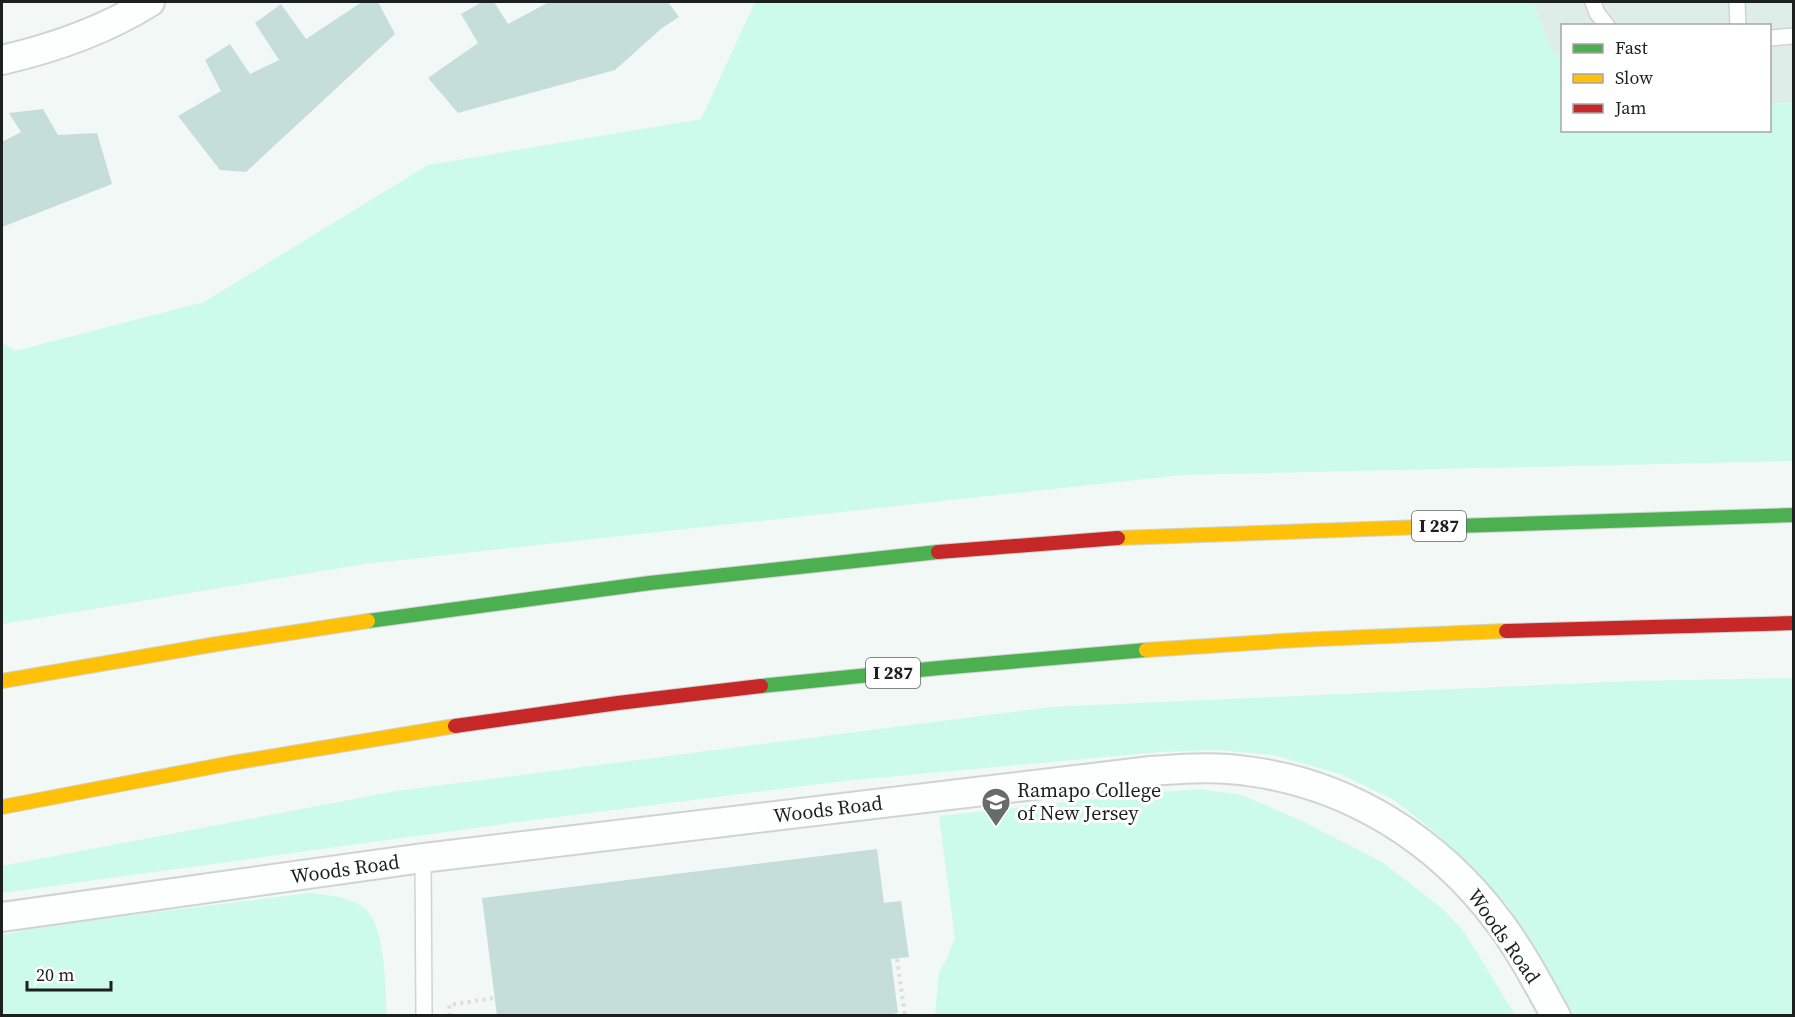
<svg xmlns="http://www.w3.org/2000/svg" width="1795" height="1017" font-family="'Source Serif 4',serif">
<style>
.built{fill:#dfede8}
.green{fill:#ccfbeb}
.building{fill:#c5ded7}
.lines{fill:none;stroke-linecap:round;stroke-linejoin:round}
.lane-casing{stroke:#cfd4d2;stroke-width:18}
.street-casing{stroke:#cfd4d2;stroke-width:32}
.fast-casing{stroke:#cfd4d2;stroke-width:16}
.slow-casing{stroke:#cfd4d2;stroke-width:16}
.jam-casing{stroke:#cfd4d2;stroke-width:16}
.path{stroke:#dcdedd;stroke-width:4;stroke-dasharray:3 4.5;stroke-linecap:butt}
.lane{stroke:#fdfefe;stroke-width:15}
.street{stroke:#fdfefe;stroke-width:28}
.fast{stroke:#4caf50;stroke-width:14}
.slow{stroke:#ffc107;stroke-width:14}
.jam{stroke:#c62828;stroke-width:14}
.labels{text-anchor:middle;stroke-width:6;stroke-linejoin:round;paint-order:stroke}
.shield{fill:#fff;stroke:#606462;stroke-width:1.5}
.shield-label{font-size:18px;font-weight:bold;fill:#1c211f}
.poi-label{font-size:20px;fill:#1c211f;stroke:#fff;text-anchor:start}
.street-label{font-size:20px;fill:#1c211f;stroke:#fff}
</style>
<rect width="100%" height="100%" fill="#f2f8f6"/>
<polygon class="built" points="1533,2 1793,2 1793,102 1770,104 1770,26 1562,26 1562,58 1552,51"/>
<g class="green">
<polygon points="755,2 1533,2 1552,50 1562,58 1562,130 1770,130 1770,104 1793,102 1793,461 1182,475 364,564 2,624 2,342 15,351 204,302 428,165 701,119"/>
<polygon points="1793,678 1793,1015 1574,1015 1532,942 1507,905 1473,867 1431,829 1394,800 1340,774 1274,755 1217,750 1160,752 844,781 526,821 2,893 2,866 396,791 1051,707 1632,681"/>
<polygon points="1199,789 1242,795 1304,822 1382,862 1443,909 1465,933 1515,1015 935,1015 939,972 946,960 955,938 939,816 1150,793"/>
<path d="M310,893C328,895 349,896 364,908C386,926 385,988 387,1015H2V935L44,926Z"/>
</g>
<g class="building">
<polygon points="362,2 378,2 395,34 246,172 220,170 178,116 221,91 205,60 230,44 250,74 279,60 255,23 281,4 306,39"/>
<polygon points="482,2 494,2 508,24 549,2 668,2 679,17 662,28 615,70 458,113 428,78 478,43 461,14"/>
<polygon points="43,109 58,135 97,133 112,184 2,227 2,142 21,132 9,113"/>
<polygon points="877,849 884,903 901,901 909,957 891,959 898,1013 879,1016 497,1016 482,898"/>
</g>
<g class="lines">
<g class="lane-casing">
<g id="lane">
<polyline points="1593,2 1597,13 1607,26"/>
<polyline points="1737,2 1738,26"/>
<polyline points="1770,38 1794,36"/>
<polyline points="423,858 424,1016"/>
</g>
</g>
<g class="street-casing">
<g id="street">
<path d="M2,60C54,48 105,30 150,2"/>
<path d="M2,917L423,858L1151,771C1182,769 1215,766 1247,771C1349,784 1438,840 1499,922C1521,951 1538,984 1556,1016"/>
</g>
</g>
<g class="fast-casing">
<g id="fast">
<polyline points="1423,527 1794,515"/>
<polyline points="368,621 650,583 938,552"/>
<polyline points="761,686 939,668 1146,650"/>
</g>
</g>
<g class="slow-casing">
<g id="slow">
<polyline points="1118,538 1423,527"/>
<polyline points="1146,650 1297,640 1506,631"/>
<polyline points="2,681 217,644 368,621"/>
<polyline points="2,807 232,763 455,726"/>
</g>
</g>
<g class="jam-casing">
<g id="jam">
<polyline points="938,552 1118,538"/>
<polyline points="1506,631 1794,623"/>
<polyline points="455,726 618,703 761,686"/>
</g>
</g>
<g class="path">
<polyline points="897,959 905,1016"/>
<polyline points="450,1016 449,1005 495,998"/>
</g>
<use href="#lane" class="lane"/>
<use href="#street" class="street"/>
<use href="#fast" class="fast"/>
<use href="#slow" class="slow"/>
<use href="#jam" class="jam"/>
</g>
<defs>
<g id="university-pin" transform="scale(1.5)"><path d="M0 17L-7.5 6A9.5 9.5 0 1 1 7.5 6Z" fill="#676c6a" stroke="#fff"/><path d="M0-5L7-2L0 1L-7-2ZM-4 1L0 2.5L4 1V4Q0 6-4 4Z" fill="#fff"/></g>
</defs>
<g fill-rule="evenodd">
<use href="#university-pin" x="996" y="802"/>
</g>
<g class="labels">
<g class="shield">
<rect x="1412" y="511" width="54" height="30" rx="4.5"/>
<rect x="866" y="658" width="54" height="30" rx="4.5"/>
</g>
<g class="shield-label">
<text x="1439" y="532">I 287</text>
<text x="893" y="679">I 287</text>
</g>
<g class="poi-label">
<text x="1017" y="797">Ramapo College<tspan x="1017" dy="23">of New Jersey</tspan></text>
</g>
<g class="street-label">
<text transform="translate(828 809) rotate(-7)" y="7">Woods Road</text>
<text transform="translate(345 869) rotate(-8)" y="7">Woods Road</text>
<text transform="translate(1504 936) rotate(55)" y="7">Woods Road</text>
</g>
</g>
<rect width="1795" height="1017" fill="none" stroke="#1c211f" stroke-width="6"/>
<rect x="1561" y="24" width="210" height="108" fill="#ffffff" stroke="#a4a6a5" stroke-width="1.5"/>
<rect x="1573" y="44" width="30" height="9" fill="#4caf50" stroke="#a4a6a5" stroke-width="1.5"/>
<text x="1615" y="54" font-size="18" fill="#1c211f">Fast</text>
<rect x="1573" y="74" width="30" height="9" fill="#ffc107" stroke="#a4a6a5" stroke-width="1.5"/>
<text x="1615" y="84" font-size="18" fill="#1c211f">Slow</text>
<rect x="1573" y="104" width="30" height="9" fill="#c62828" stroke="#a4a6a5" stroke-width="1.5"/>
<text x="1615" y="114" font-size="18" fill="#1c211f">Jam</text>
<path d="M27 981v9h84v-9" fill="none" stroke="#1c211f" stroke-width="3"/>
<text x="36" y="981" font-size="18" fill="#1c211f" stroke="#ffffff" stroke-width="4.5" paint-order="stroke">20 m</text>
</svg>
